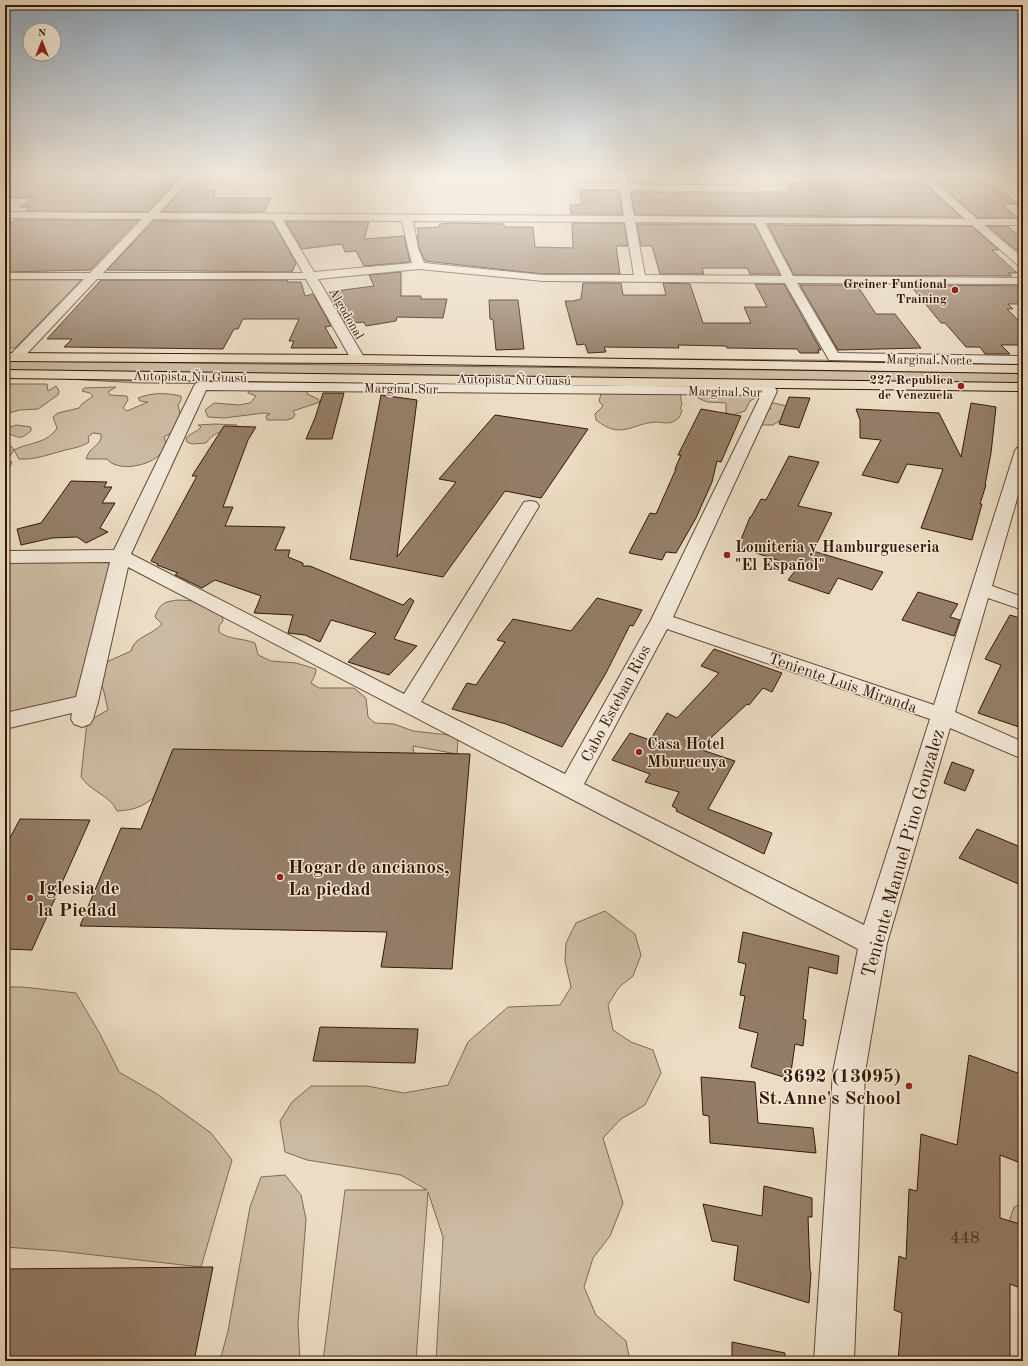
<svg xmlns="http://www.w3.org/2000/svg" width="1028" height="1366" font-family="'Old Standard TT',serif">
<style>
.green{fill:#ccbba3;stroke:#806954}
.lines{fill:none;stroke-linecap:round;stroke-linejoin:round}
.stream{fill:#7d6550;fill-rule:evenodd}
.building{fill:#947d68;stroke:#351705}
.minor-casing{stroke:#624834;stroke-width:2}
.highway-casing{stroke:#351705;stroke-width:2}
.minor{fill:#f2e8d8;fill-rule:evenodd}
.highway{fill:#ebdcc3;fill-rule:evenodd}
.poi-dot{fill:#8f2418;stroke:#f2e8d8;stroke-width:1.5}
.labels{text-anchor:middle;stroke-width:3;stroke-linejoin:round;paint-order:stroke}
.far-poi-label{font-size:13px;font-weight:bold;fill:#351705;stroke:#f2e8d8;text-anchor:end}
.far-street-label{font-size:13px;fill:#351705;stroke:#f2e8d8}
.poi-label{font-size:16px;font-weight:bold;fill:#351705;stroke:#f2e8d8;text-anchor:start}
.street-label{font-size:16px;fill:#351705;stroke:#f2e8d8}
.near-number-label{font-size:17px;fill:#4d301e}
.near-street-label{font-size:19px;fill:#351705;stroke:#f2e8d8}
.near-poi-label{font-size:19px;font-weight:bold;fill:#351705;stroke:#f2e8d8;text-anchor:start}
</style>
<rect width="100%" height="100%" fill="#ebdcc3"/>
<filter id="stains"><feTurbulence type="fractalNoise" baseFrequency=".005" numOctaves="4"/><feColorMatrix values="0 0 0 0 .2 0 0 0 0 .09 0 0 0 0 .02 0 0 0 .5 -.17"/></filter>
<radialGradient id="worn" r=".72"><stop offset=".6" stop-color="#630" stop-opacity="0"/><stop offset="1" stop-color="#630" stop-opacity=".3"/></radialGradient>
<g class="green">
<polygon points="5,280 81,280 15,348 5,348"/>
<polygon points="457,357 1023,362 1023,363 858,364"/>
<polygon points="5,361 1023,373 1023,383 5,371"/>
<polygon points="67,379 844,389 138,383"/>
<polygon points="5,384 47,384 48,391 56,386 59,391 58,395 38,409 20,410 5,414"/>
<path d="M116,387L108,392L110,395L127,396L128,400L123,408L127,411L148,402L140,401L138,398C154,392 166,393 181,396V400L178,405L180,413L186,417L178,429L164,437C175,460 121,477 107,459H86C87,456 89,452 91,450C96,445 102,442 101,434L93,433L88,437L89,442C80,448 72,448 62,451C47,455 34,460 19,459L14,450L8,459L12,462L10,467L5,468V445L11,446L14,450C29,442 47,444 57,428L53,417L58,413L79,408L82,404L93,396L90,393L82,391L84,388Z"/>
<polygon points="253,388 308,391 307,394 318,399 320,402 293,411 295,415 293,418 287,420 267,420 266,416 270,414 264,413 224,418 208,417 205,410 214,403 239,405 250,403 256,396 248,393 248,392"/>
<path d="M607,391L637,394L680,393L682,405L680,408L682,410C681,414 680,418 676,420C670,425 662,422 655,422C631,424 621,440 596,420L595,414L603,406L599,401L601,394Z"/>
<polygon points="700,394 751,395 755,398 750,401 745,411 733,415 726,413 726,403 707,402 698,398"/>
<polygon points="765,401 787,406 784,418 773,425 760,425 765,412 771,409"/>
<path d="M215,424L237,425L234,429C222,430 213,433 206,443L192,444L187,442L186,438C191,433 197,432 201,427L198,425Z"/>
<path d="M16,425L31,427V431C17,443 18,434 5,434V429Z"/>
<polygon points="115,558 74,703 5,720 5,559"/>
<path d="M178,600L196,601L222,614L223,621L219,626V632C229,640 243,638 255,643L258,655L271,661L296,663L316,669L315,675L311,683L319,688H354L366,698L368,717L375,723L394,724L413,731L449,735L458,739L457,754L413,746L415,764L166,784C151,802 141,810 117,811C111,796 90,791 81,777L87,722L108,710L103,688L97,681L100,665L131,651C135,636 151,636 162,624L155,617C160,603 164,602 178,600Z"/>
<polygon points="605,911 635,934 641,955 633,976 619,987 608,1005 613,1030 631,1042 653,1050 661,1073 645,1105 621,1119 603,1138 623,1203 610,1236 593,1258 584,1287 596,1315 626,1341 630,1361 436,1361 443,1237 428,1192 416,1361 323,1361 345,1190 427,1190 401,1175 307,1160 285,1152 280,1121 292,1102 311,1086 367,1086 404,1093 448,1085 468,1042 508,1007 560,1005 571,987 565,961 566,943 576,923"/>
<polygon points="5,987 23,987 76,993 100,1034 119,1072 157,1094 211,1133 232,1160 201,1267 59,1251 5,1247"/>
<polygon points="285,1175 301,1195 306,1219 298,1324 300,1361 220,1361 228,1331 250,1207 261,1177"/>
<polygon points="1023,1203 1023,1233 1009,1222 1014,1207"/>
</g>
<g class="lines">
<polygon class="stream" points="632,176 641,176 718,187 717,188"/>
</g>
<g class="building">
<polygon points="51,176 182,176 147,212 26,211 30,207 20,207 34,198 5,198 5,192 24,179"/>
<polygon points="194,176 216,176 204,190 216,190 213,194 214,194 213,196 215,196 214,198 271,198 264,212 162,212"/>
<polygon points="589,179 618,179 618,182 578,182 589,181"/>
<polygon points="628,179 649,179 650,183 629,183"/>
<polygon points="853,179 920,180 961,217 635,215 631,192 753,194 757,192 792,192 785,183 856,183"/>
<polygon points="935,180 986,180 1019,204 1002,204 1018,218 978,218"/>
<polygon points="579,190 619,190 622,214 571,214 570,205 582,204"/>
<polygon points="15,220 138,220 90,270 5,272 5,227"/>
<polygon points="154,221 273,222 296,263 292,272 107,270"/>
<polygon points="286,222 369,222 364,239 404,236 410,262 364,266 356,251 345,252 342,244 302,249"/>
<polygon points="453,223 504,224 504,227 533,227 535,247 573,248 572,223 624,223 628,246 616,246 620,274 543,274 425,261 419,248 417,235 419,234 417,228 439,227 440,224"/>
<polygon points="637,224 754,224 780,274 750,274 747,268 702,268 704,274 660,274 652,246 641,246"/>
<polygon points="768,225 971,226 999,250 992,250 1017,273 1008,273 1012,276 794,275"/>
<polygon points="988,226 1007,226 1023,239 1023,250 1016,250"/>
<polygon points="401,272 401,296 421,296 421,299 447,299 443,318 397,317 396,321 366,326 364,322 346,324 328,292 374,286 369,275"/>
<polygon points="101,280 288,280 287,282 301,282 305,296 313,294 331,326 325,327 337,348 291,348 294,341 289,341 299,319 243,319 238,329 234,329 223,349 64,347 72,339 47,339"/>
<polygon points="583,283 621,283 623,295 666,295 663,283 690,284 703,323 751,323 744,307 767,307 755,284 784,284 821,350 818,350 819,353 800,353 797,349 727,348 726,346 678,345 679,348 604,347 606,352 588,353 585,344 577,345 565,301 573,301 581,299"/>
<polygon points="800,285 857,285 876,314 895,314 921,348 838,350"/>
<polygon points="910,285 1022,286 1023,304 1008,304 1013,309 1007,309 1023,325 1023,345 1001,345 1010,354 985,354 980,347 966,347 945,323 941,323"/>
<polygon points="489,300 518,300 524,349 496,350 493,320 490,319"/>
<polygon points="323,393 344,393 332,439 306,439 315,418"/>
<polygon points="381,395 417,400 397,557 456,482 439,479 495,415 588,429 541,498 505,491 443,577 350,559"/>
<polygon points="789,397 810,398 799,428 779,424"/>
<polygon points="971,403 996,407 991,453 985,485 986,485 980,504 982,504 972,540 921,528 943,469 907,464 898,483 862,475 881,440 860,438 860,420 856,409 939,413 961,457"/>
<polygon points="701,409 741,416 721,462 717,461 712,482 696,518 676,553 666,552 662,560 629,553 650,513 656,514 676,469 675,469 681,455 678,455"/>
<polygon points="224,426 256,427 248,440 223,507 233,507 225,526 285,527 275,550 290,550 288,557 303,563 303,566 310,566 403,605 410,598 414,601 394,639 417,646 389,675 348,662 376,633 331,620 320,642 305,635 288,633 293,615 254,613 261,596 215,580 202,588 175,575 178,573 157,565 158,564 151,561 197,476 192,476"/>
<polygon points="789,456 819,462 798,506 832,513 813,551 883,572 872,590 838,578 829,594 788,580 798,567 738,547 750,517 751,517 761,499 766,500"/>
<polygon points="71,481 107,482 104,487 112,487 102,503 115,503 100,528 108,532 86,543 77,537 52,538 21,545 17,529 41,523"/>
<polygon points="918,592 958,604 950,617 960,620 954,636 902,620"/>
<polygon points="597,598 642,610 633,626 630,625 606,673 562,747 506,724 452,709 467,683 476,685 505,642 497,640 513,619 571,631"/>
<polygon points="1010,615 1023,619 1023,716 1019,727 978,713 1001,665 985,659"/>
<polygon points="714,649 782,673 772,692 763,688 749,705 747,704 699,749 735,761 708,809 772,833 764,854 676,811 677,809 672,806 679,792 645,782 650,774 612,760 630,733 650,740 667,713 677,718 719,673 701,666"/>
<polygon points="173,749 470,754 452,969 381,967 387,932 80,926 121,828 141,829"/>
<polygon points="952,762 974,770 965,791 944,783"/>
<polygon points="20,819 90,820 32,950 5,949 5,847"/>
<polygon points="977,829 1023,848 1023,886 959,858"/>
<polygon points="743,932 839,956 837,974 809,967 803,1019 806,1020 803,1046 795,1044 790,1079 751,1067 758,1033 739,1028 745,996 740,995 746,964 738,962"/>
<polygon points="320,1027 418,1029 415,1063 313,1061"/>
<polygon points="969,1055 1023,1075 1023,1164 1000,1155 1000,1218 1023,1225 1023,1289 1010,1284 1010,1361 898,1361 902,1313 894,1310 899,1256 906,1259 909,1189 917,1191 921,1134 957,1145"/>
<polygon points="701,1077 755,1082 758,1123 813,1128 816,1153 710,1143 709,1116 703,1115"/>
<polygon points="764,1186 812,1198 812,1217 808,1217 810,1271 811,1272 809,1303 734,1280 738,1246 712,1241 703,1204 762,1216"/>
<polygon points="213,1267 194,1361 5,1361 5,1269"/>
<polygon points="732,1342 785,1353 784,1361 732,1361"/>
</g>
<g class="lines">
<g class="minor-casing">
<g id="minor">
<path d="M184,176H193L159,213L624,216L620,189H579L574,186L579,183L619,184L620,179H626L628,184L751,186L762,176H772L756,191L753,192L629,190L634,216L965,219L918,176H928L977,219H1023V225H984L1023,258V267L1019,266L972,225L765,223L793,276L1023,278V284L797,283L838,353L1023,356V364L829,360L785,283L543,281L419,269L318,279L365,359L363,362L358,363L353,362L351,359L306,279H97L21,360H11L9,357L11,354L84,279H5V273H90L142,219L5,218V212L148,213ZM153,219L273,220L303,273H103ZM283,220L402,221L408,248L412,263L314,272ZM413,221L625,222L634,275H543L424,263L418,248ZM635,222L755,223L782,276L645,275Z"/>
<path d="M201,382L770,387L775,388L777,391L673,617L934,705L1015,451L1017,448L1023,446V478L992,586L1023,597V610L988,598L955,712L1023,742V759L950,728L887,943L865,1072L854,1361H814L833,1072L858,949L128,567L98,702L93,719L90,724L82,727L74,724L71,719L72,713L5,729V713L76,697L110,562L5,563V551L114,550L194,386L196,383ZM206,390L761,395L651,620L565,774L421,702L539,506L536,502L530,501L524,502L404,694L131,554ZM667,629L930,719L864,925L584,784Z"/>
</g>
</g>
<g class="highway-casing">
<g id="highway">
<polygon points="5,176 22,176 21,178 5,181"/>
<polygon points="5,353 358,355 1023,365 1023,373 358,363 5,361"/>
<polygon points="5,370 1023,383 1023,391 5,378"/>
</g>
</g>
<use href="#minor" class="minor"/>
<use href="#highway" class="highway"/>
</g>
<linearGradient id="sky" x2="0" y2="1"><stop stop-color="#90a9bf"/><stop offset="0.48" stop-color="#f6efe4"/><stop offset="1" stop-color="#f6efe4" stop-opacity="0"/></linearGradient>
<rect width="1028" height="367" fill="url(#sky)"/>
<g class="poi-dot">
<circle cx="955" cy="290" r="4"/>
<circle cx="961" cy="386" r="4"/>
<circle cx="727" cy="555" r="4"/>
<circle cx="639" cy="752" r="4"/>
<circle cx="280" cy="877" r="4"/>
<circle cx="30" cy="898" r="4"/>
<circle cx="909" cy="1086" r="4"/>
</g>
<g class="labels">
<g class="far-poi-label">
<text x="947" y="288">Greiner Funtional<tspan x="947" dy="15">Training</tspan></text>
<text x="953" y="384">227 Republica<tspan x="953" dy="15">de Venezuela</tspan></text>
</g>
<g class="far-street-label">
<text transform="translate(347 313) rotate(60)" y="5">Algodonal</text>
<text transform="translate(929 359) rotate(1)" y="5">Marginal Norte</text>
<text transform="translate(190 376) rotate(1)" y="5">Autopista Ñu Guasú</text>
<text transform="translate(514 379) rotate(1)" y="5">Autopista Ñu Guasú</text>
<text transform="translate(401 388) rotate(1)" y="5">Marginal Sur</text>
<text transform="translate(725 391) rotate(1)" y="5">Marginal Sur</text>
</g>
<g class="poi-label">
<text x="735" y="552">Lomiteria y Hamburgueseria<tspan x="735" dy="18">"El Español"</tspan></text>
<text x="647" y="749">Casa Hotel<tspan x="647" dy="18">Mburucuya</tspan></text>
</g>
<g class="street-label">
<text transform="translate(843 682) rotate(19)" y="6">Teniente Luis Miranda</text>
<text transform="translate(615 703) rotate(-62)" y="6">Cabo Esteban Rios</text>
</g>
<g class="near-number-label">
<text x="965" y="1243">448</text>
</g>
<g class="near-street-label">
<text transform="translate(902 853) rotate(-74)" y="7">Teniente Manuel Pino Gonzalez</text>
</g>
<g class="near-poi-label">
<text x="288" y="873">Hogar de ancianos,<tspan x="288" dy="22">La piedad</tspan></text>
<text x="38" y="894">Iglesia de<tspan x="38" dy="22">la Piedad</tspan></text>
<text x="901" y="1082" text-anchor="end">3692 (13095)<tspan x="901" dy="22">St.Anne's School</tspan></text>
</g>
</g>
<rect width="1028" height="1366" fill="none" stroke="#ebdcc3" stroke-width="20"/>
<rect x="6" y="6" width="1016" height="1354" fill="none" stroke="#351705" stroke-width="2"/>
<rect x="10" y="10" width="1008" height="1346" fill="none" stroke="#351705"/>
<g transform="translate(42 42)"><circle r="19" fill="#f2e8d8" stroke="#a69484"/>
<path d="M0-3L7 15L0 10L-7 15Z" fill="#8f2418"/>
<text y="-6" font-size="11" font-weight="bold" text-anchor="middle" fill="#351705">N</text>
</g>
<rect width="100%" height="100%" filter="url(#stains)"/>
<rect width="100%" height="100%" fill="url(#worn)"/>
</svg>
